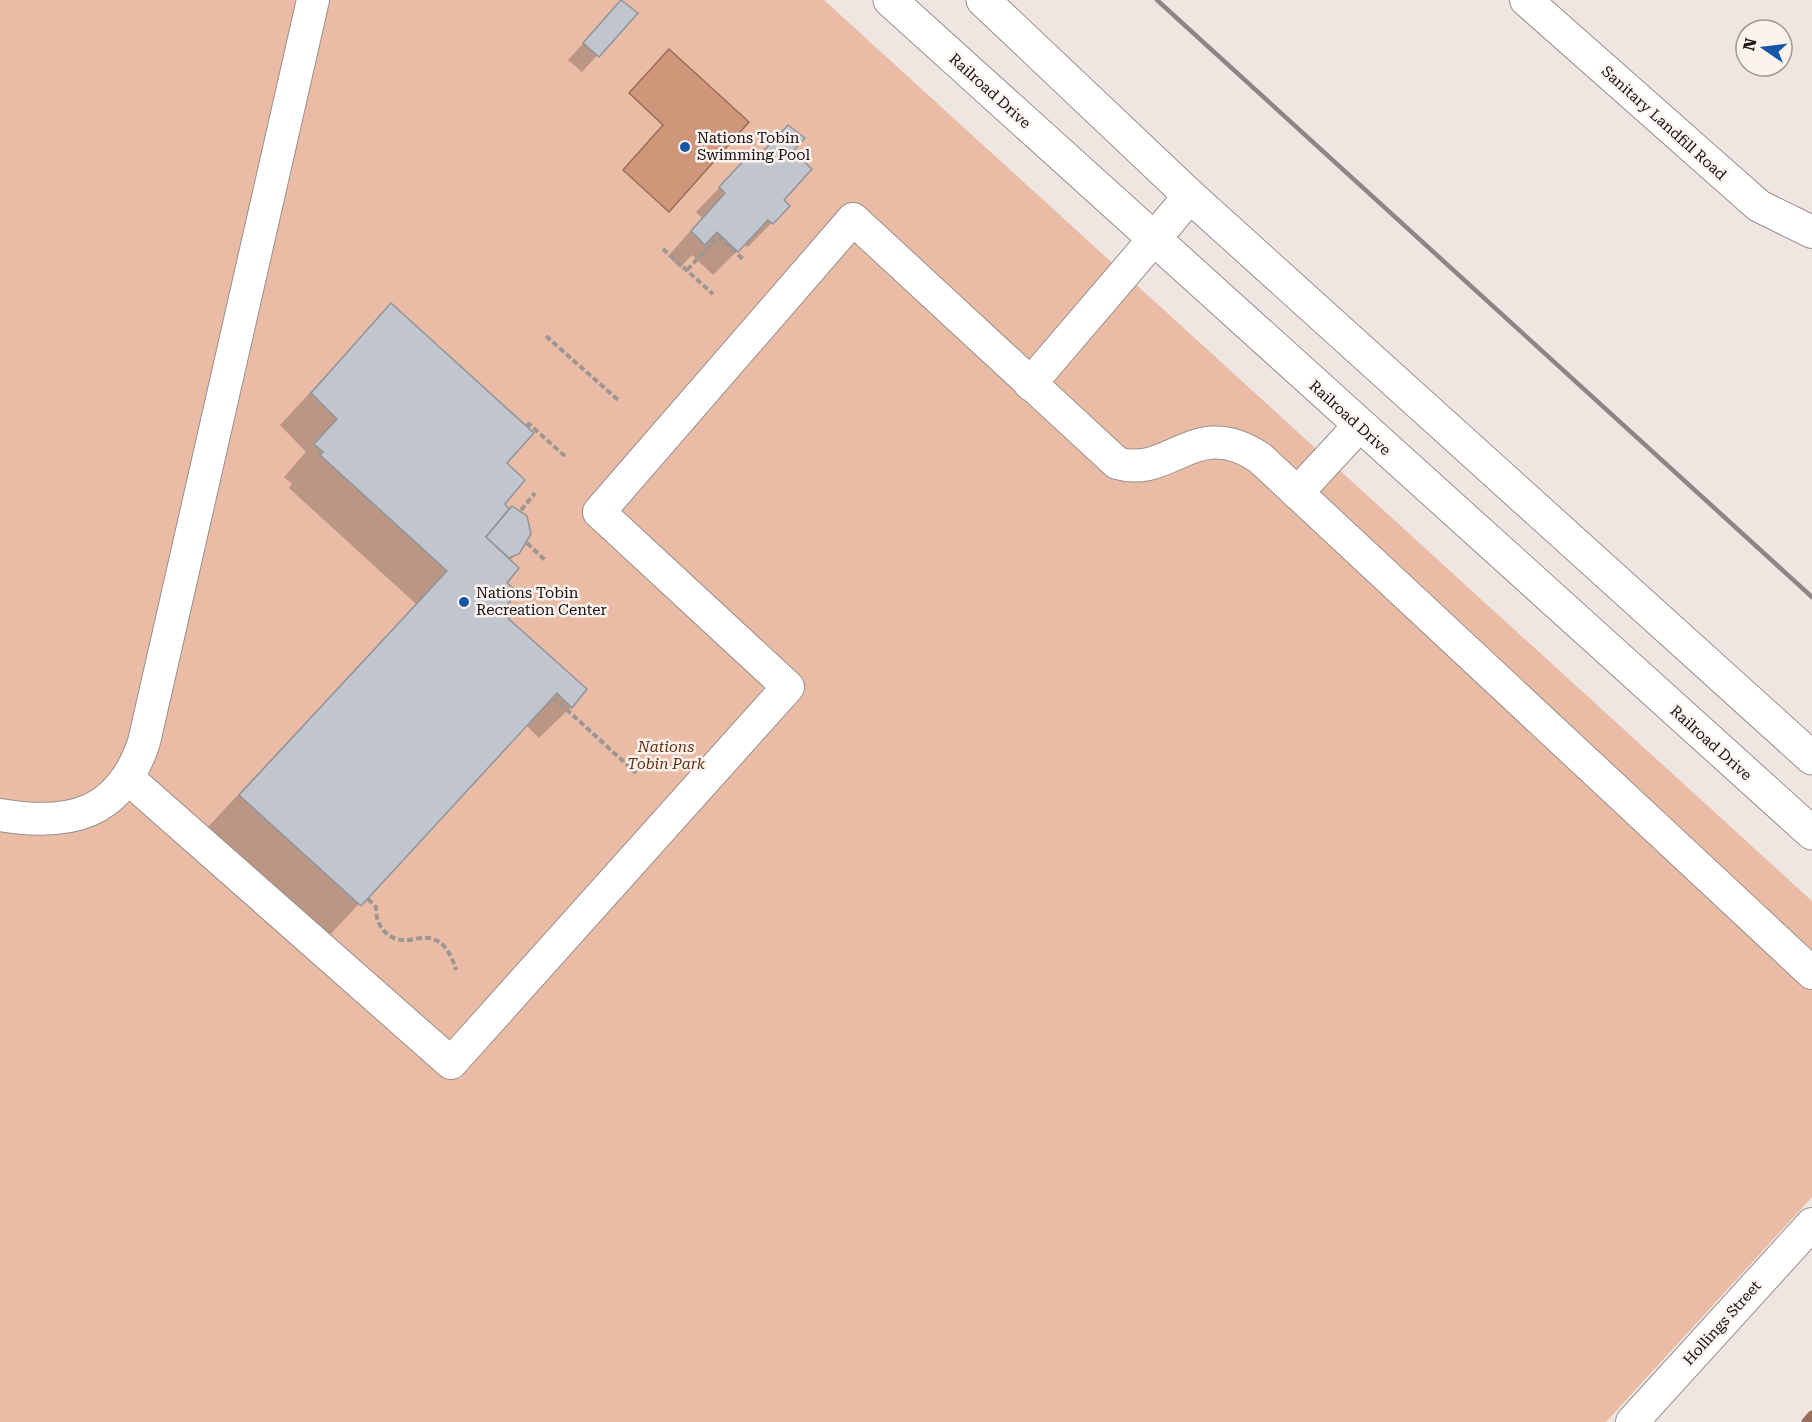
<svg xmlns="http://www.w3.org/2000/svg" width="1812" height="1422" font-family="'Roboto Serif',serif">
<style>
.green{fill:#eabca6}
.water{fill:#cf967a;stroke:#976e5a;stroke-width:1.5}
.shadow{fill:#0003}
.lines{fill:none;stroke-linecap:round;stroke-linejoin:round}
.stream{stroke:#976e5a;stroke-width:9}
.building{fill:#c1c6ce;stroke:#8f949b;stroke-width:1.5}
.minor-casing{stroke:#99908c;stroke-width:34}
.major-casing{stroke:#99908c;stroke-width:35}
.path{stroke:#9e9693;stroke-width:4;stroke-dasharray:6 3;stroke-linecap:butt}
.minor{stroke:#fff;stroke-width:32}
.major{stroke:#fff;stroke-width:33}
.rail{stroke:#8d8683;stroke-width:4.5}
.poi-dot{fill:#1756a7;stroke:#fcf3ee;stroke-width:2}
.labels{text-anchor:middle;stroke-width:5;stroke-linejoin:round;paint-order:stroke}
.street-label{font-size:15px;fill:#151210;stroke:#fcf3ee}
.poi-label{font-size:15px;fill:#151210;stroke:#fcf3ee;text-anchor:start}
.park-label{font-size:15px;font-style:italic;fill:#642f10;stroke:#fcf3ee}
</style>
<rect width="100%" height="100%" fill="#efe5e1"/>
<polygon class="green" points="0,0 824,0 1812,901 1812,1197 1606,1422 0,1422"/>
<polygon class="water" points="669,49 749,122 669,212 623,170 663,125 629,93"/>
<g class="shadow">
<polygon points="622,1 636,13 582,72 568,60"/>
<polygon points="791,151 782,200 788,206 748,247 744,244 713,275 692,255 680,268 668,256 702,218 696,212 748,158 753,163"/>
<polygon points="391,305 505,463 503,504 509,511 517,553 509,561 499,612 571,707 539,738 526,725 328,937 208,827 416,604 289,488 292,484 284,477 306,452 280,425"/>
</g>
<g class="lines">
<polyline class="stream" points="1806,1422 1812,1415"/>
</g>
<g class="building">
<polygon points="621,0 638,13 599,57 583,43"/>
<polygon points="788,125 805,138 793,151 812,169 784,200 790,206 773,224 768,220 738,252 717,232 705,245 691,231 725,193 719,187 748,156 754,161"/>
<polygon points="391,303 534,433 507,463 525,480 505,504 509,509 486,537 519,568 507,583 518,592 501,612 587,689 572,708 557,693 361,906 239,795 447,571 320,455 323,452 314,444 337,419 311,393"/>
<polygon points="512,506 527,516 531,534 519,554 509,558 486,537"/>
</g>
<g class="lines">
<g class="minor-casing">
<g id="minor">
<polyline points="1526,0 1759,206 1812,232"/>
<polyline points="1030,384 1153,240"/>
<polyline points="1297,493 1359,426"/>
<path d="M129,779L451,1063L788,687L599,512L853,219L1117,463C1171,479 1195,414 1260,458L1812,973"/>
<path d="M0,815C71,827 120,814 144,742L313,0"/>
<polyline points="1632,1422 1812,1224"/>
</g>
</g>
<g class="major-casing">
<g id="major">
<polyline points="890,0 1812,833"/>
<polyline points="983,0 1190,196 1812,758"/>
<polyline points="1153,240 1190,196"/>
</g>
</g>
<g class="path">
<polyline points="663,249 713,294"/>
<polyline points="687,270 718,237 744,260"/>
<polyline points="546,336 618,400"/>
<polyline points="527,426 529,424 567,458"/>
<polyline points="521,510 535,493"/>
<polyline points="527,543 546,561"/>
<polyline points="553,697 636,773"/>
<path d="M368,899L376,907C375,923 385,939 403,940C409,941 415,938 422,938C442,936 451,953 456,970"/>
</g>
<use href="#minor" class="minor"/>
<use href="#major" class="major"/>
<polyline class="rail" points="1157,0 1812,597"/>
</g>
<g class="poi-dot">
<circle cx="685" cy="147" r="6"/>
<circle cx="464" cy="602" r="6"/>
</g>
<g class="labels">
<g class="street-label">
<text transform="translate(990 91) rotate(42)" y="5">Railroad Drive</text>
<text transform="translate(1664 123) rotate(42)" y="5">Sanitary Landfill Road</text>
<text transform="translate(1350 418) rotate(42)" y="5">Railroad Drive</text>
<text transform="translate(1711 743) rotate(42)" y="5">Railroad Drive</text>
<text transform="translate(1722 1323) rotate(-48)" y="5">Hollings Street</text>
</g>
<g class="poi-label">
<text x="697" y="143">Nations Tobin<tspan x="697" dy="17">Swimming Pool</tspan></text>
<text x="476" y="598">Nations Tobin<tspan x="476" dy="17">Recreation Center</tspan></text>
</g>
<g class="park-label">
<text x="666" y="752">Nations<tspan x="666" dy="17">Tobin Park</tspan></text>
</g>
</g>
<g transform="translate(1764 48) rotate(284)"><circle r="28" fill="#fcf3ee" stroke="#a09995" stroke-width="1.5"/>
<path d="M0-4.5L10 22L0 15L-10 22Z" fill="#1756a7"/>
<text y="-9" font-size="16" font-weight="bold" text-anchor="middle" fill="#151210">N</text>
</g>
</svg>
